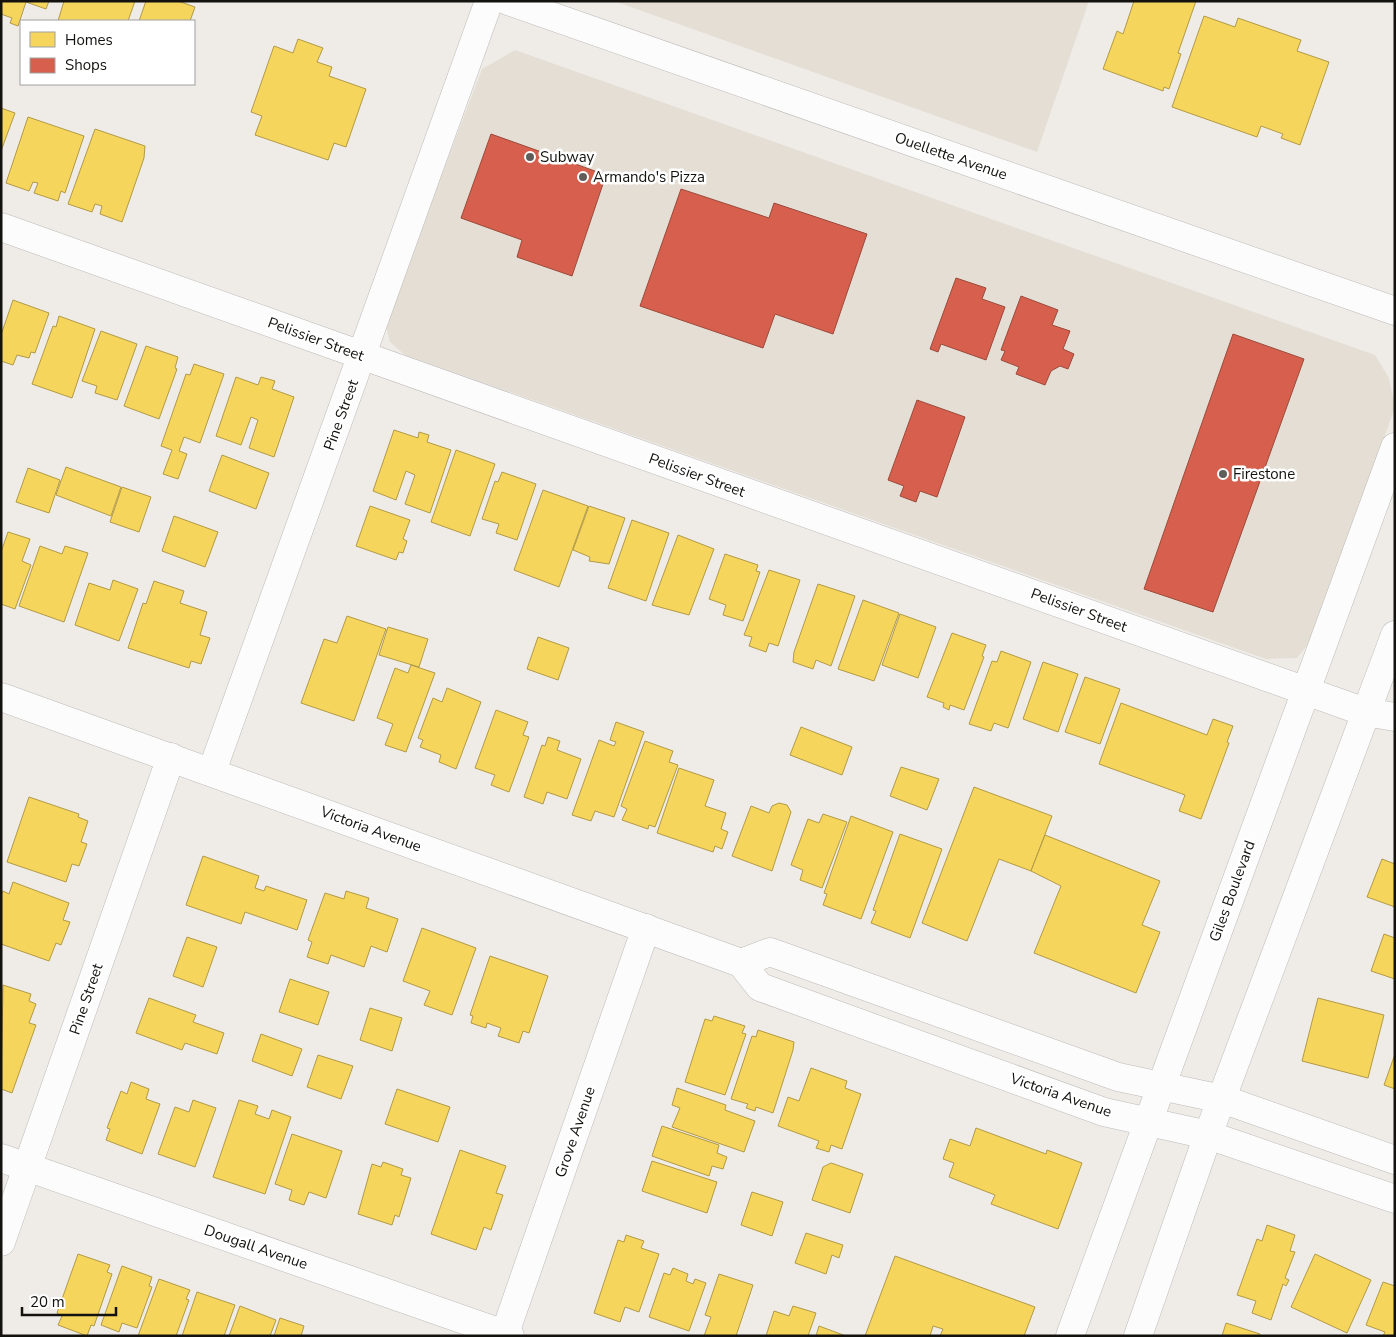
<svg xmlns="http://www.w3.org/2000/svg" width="1396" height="1337" font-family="'Nunito Sans',sans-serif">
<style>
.built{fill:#e4ded5}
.homes{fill:#f6d55c;stroke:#b29a45}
.shops{fill:#d6604d;stroke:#9c493a}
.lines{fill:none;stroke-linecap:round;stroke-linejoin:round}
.minor-casing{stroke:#bdbbb8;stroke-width:29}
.major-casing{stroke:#bdbbb8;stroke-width:29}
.minor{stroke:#fdfcfc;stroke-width:28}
.major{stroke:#fdfcfc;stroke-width:28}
.poi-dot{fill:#605e5b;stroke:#fff;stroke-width:2}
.labels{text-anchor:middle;stroke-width:5;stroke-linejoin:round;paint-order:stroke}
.street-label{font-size:15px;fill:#13120f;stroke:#fff}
.poi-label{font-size:15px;fill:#13120f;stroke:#fff;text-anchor:start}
</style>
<rect width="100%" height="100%" fill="#efece8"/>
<g class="built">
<polygon points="614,1 1089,1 1037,152"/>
<polygon points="515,50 1375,355 1389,378 1395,407 1314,637 1297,658 1266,659 405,355 390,342 385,323 482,69"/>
</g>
<g class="homes">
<polygon points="1,1 49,1 46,9 26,2 18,26 10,23 12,18 1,14"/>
<polygon points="64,1 135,1 128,21 58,21"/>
<polygon points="146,1 178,1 195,7 190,21 139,21"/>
<polygon points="1134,1 1196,1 1178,53 1181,54 1169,89 1164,87 1163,91 1103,69 1117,31 1123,34"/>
<polygon points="1204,16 1235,27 1238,18 1301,40 1297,51 1329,62 1300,145 1281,138 1283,134 1261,126 1257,137 1172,107"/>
<polygon points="298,39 323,48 317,62 332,67 329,76 366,89 346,147 334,143 328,160 255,135 262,116 251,112 274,46 293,53"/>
<polygon points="1,108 15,113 1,151"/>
<polygon points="28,117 84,136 65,193 61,191 58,201 34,193 38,183 33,182 29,191 6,183"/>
<polygon points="95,129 145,146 144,158 122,222 100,214 102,206 95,204 92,212 68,204"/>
<polygon points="13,300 49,313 35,353 31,352 29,358 17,355 13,365 1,361 1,335"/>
<polygon points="59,316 95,329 72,398 32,384 53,326 56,327"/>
<polygon points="101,331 137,344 117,400 95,393 97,386 82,381"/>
<polygon points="146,346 178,357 175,368 177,369 159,419 124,406"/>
<polygon points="194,364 224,374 200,443 184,437 179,451 187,454 178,479 163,474 172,450 161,446 186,374 190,375"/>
<polygon points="236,377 258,385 261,377 275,381 272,389 294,397 274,457 249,448 258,420 251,417 241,445 216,436"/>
<polygon points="394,430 418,438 419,432 429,435 427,442 451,450 430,513 405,504 415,475 406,471 396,500 373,491"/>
<polygon points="456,450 495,464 470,536 431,522"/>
<polygon points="222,455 269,473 256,509 209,491"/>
<polygon points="66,467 121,487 111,516 56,495"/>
<polygon points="28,468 60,480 49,513 16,502"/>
<polygon points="502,472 536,484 517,540 496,533 499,524 482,519 495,481 498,482"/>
<polygon points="122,487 151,497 139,532 110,522"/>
<polygon points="543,490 588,506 559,587 514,570"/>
<polygon points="370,506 410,520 403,539 407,541 403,553 399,552 396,560 356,546"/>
<polygon points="589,506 625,518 609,564 589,561 590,557 573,550"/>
<polygon points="174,516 218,532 205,567 162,551"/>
<polygon points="632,520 669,533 646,601 608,588"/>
<polygon points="8,532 30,539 22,561 31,565 15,609 1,604 1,552"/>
<polygon points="678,535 714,549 689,615 652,605"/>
<polygon points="40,546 62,554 65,546 88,553 64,622 19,606"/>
<polygon points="725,554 758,565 756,571 760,572 743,621 723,615 726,605 709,599"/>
<polygon points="769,570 800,580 778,646 769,643 766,652 749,646 752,637 744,635"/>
<polygon points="113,580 138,589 119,641 75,625 89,583 110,590"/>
<polygon points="154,581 184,591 180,603 207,612 200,635 210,638 201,664 191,661 189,668 128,648 143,603 146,604"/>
<polygon points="818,584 855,596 831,666 816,660 813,669 793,662 794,652"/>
<polygon points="863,600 899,613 874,681 838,669"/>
<polygon points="900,614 936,627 918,678 882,665"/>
<polygon points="347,616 386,629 354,721 301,703 324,639 337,643"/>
<polygon points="388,627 428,639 419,667 379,655"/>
<polygon points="952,633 986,645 982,656 984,657 964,710 950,705 949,710 943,707 944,703 927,697"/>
<polygon points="538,637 569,648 558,680 527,669"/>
<polygon points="1001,651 1031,662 1008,728 994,723 991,731 969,724 992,661 997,662"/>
<polygon points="1043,662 1078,674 1058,732 1023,719"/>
<polygon points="411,665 435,673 406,752 385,745 393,724 377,718 395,668 408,673"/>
<polygon points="1085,677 1120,689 1100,744 1065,732"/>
<polygon points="447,688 481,702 456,769 439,762 441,755 420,747 423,740 418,738 433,698 442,702"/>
<polygon points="1121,703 1207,735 1213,719 1233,726 1227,742 1229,743 1201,819 1179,811 1185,795 1099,764"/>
<polygon points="496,710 528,722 523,735 529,737 509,792 491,785 495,775 475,768"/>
<polygon points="616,722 644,732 614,817 595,811 591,821 572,815 599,740 614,746 616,742 610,740"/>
<polygon points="801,727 852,747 842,775 790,755"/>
<polygon points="548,737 560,741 557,750 581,759 567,799 547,792 543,804 524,797 542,745 545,746"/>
<polygon points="645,741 673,751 669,762 678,765 655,827 649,825 648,829 622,820 627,809 621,806"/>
<polygon points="901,767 939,779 927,810 890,796"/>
<polygon points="679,768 714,780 705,806 726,813 721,829 728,832 722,849 715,846 713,852 657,833"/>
<polygon points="974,787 1052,816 1031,871 999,859 967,941 922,923"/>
<polygon points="29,797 79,814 78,817 88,821 81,842 87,844 79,866 72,864 66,882 7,862"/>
<polygon points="779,803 787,805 791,812 772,871 732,856 751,806 769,813 772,806"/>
<polygon points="823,814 847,822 822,888 800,880 803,870 791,865 808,819 819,823"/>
<polygon points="851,816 893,832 861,919 823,905 827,894 824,893"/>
<polygon points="900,834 942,849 910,938 871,923 876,911 873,910"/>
<polygon points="1045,835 1160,881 1142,925 1160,932 1136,993 1034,953 1061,886 1031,871"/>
<polygon points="203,856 259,876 255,888 264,891 266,886 307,900 297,930 245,912 241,924 186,905"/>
<polygon points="1382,859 1395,864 1395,907 1367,897"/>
<polygon points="13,882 69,903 63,920 70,922 61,945 56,943 49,961 1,944 1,895 3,891 9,894"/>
<polygon points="346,891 369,898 366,908 398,919 387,952 371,946 364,967 331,955 328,964 307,957 312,942 308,940 325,893 344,899"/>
<polygon points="422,928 476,948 452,1015 424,1005 430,991 403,981"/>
<polygon points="1384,934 1395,938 1395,979 1371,971"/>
<polygon points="187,937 217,947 203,987 173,976"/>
<polygon points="490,956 548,976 529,1033 523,1031 519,1043 498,1036 501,1028 487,1023 486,1028 471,1023 473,1016 470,1015"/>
<polygon points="290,979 329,992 318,1025 279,1012"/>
<polygon points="3,985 31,994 29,1001 36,1004 29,1023 36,1025 12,1093 1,1089"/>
<polygon points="149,998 196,1015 193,1022 224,1033 217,1054 185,1043 182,1050 136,1033"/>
<polygon points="1318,998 1384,1015 1368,1078 1302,1061"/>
<polygon points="370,1008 402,1018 392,1051 360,1040"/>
<polygon points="714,1016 745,1026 742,1033 746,1034 725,1095 685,1082 705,1019 712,1021"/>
<polygon points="758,1030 794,1042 793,1050 773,1113 756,1107 755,1111 746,1108 748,1104 731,1099 752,1036 756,1037"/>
<polygon points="261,1034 302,1049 292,1076 252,1061"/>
<polygon points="1395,1054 1395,1089 1384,1085"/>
<polygon points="318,1055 353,1066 341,1099 307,1087"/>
<polygon points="811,1068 847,1081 845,1088 861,1094 842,1149 831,1145 829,1152 816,1148 819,1141 778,1126 788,1097 799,1101"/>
<polygon points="131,1082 149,1089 146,1099 160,1104 142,1154 106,1140 110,1129 107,1128 121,1091 127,1094"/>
<polygon points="677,1088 726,1105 725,1110 755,1121 744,1152 672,1127 680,1108 672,1105"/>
<polygon points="397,1089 450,1107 438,1142 385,1124"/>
<polygon points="193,1100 216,1108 195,1167 158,1154 175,1107 189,1112"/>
<polygon points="239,1100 258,1106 255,1114 269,1119 272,1110 291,1117 265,1194 213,1177"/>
<polygon points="662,1126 719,1145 717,1153 727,1157 723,1169 712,1166 709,1176 652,1156"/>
<polygon points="976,1128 1046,1154 1047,1150 1082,1163 1058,1229 991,1204 995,1195 949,1177 954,1163 943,1159 950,1139 970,1146"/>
<polygon points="292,1134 342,1151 326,1198 309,1192 304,1205 289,1200 292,1190 275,1184"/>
<polygon points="460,1150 506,1166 496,1193 503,1195 491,1230 484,1227 476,1250 431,1234"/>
<polygon points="652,1161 717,1182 707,1213 642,1191"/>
<polygon points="383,1162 403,1169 401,1175 411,1178 399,1217 395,1215 392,1225 358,1214 372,1164 381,1167"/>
<polygon points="831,1163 863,1174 850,1213 812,1200 823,1167"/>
<polygon points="752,1192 783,1202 772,1236 741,1225"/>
<polygon points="1267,1225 1295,1235 1290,1251 1295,1252 1285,1278 1289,1280 1286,1286 1283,1284 1271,1320 1252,1313 1256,1301 1237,1295 1257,1239 1262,1241"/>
<polygon points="806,1233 843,1245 839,1258 832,1255 826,1274 795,1263"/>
<polygon points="626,1235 644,1241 641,1248 659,1254 639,1312 625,1307 620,1322 594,1313 618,1240 624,1242"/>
<polygon points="78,1254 110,1265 107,1272 112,1274 94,1326 91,1325 87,1336 58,1325 62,1316 57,1313"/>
<polygon points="1315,1254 1371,1280 1347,1333 1291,1307"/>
<polygon points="895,1256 1035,1307 1024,1336 940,1336 943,1329 933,1326 930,1336 865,1336"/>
<polygon points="122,1266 152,1277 149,1286 152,1287 137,1328 122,1323 119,1332 101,1325"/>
<polygon points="673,1268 688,1274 686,1281 693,1284 695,1279 706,1283 689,1331 649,1317 664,1273 670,1275"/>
<polygon points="719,1274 753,1285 736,1336 704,1336 711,1317 705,1315"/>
<polygon points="159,1279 190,1290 186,1299 189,1300 176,1336 138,1336"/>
<polygon points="1383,1282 1395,1286 1395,1336 1383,1336 1385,1332 1366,1325"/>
<polygon points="197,1292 235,1305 224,1336 182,1336"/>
<polygon points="240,1306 276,1320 270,1336 229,1336"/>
<polygon points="793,1306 816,1313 808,1336 766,1336 774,1311 789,1316"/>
<polygon points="280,1318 304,1326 301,1336 274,1336"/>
<polygon points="1226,1323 1260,1334 1260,1336 1222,1336"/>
<polygon points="819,1326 846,1336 816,1336"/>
</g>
<g class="shops">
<polygon points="491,134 606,175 572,276 517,257 522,240 461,218"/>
<polygon points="681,189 769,218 774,203 867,234 833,334 775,314 763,348 640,306"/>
<polygon points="956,278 986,288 982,299 1005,307 986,360 941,344 938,352 930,349"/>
<polygon points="1021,296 1058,310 1052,325 1070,331 1063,349 1074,354 1068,369 1060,366 1051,371 1045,385 1016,374 1019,367 1001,360 1005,351 1001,350"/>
<polygon points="1233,334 1304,359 1213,612 1144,589"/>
<polygon points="917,400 965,417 937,497 920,491 916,502 900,496 904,486 888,480"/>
</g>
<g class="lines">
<g class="minor-casing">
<g id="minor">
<polyline points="1,227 1365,712 1395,717"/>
<polyline points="1,697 741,963 760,987 1104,1112 1208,1135 1395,1199"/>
<polyline points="212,771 489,1"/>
<polyline points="741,963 770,952 1118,1077 1222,1099 1395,1160"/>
<polyline points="1,1158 510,1336"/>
<polyline points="1,1242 171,757"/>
<polyline points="504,1336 646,928"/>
<polyline points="1070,1336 1395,447"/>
<polyline points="1138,1336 1208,1135 1395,635"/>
</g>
</g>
<g class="major-casing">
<polyline id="major" points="508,1 1395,311"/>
</g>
<use href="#minor" class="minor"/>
<use href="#major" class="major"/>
</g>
<g class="poi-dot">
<circle cx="530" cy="157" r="5"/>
<circle cx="583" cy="177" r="5"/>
<circle cx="1223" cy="474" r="5"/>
</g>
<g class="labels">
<g class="street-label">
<text transform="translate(951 156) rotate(19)" y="5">Ouellette Avenue</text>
<text transform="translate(316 339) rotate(20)" y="5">Pelissier Street</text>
<text transform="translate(341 415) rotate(-70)" y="5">Pine Street</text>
<text transform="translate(697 475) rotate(20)" y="5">Pelissier Street</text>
<text transform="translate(1079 610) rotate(20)" y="5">Pelissier Street</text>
<text transform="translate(371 829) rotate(20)" y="5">Victoria Avenue</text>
<text transform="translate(1232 891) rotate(-70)" y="5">Giles Boulevard</text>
<text transform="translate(86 999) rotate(-71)" y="5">Pine Street</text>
<text transform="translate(1061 1095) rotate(19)" y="5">Victoria Avenue</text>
<text transform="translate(575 1132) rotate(-71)" y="5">Grove Avenue</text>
<text transform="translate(256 1247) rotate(19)" y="5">Dougall Avenue</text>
</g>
<g class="poi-label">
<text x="540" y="162">Subway</text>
<text x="593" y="182">Armando's Pizza</text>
<text x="1233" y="479">Firestone</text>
</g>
</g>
<rect width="1396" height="1337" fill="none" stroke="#13120f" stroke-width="5"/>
<rect x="20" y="20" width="175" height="65" fill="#ffffff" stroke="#a1a09f"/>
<rect x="30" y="32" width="25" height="15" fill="#f6d55c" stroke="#a1a09f"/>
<text x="65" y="45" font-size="15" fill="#13120f">Homes</text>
<rect x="30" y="58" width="25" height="15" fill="#d6604d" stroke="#a1a09f"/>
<text x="65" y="70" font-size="15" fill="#13120f">Shops</text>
<path d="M22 1307v8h94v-8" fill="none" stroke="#13120f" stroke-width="2.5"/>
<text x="30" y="1307" font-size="15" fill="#13120f" stroke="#ffffff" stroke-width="4" paint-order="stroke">20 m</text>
</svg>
